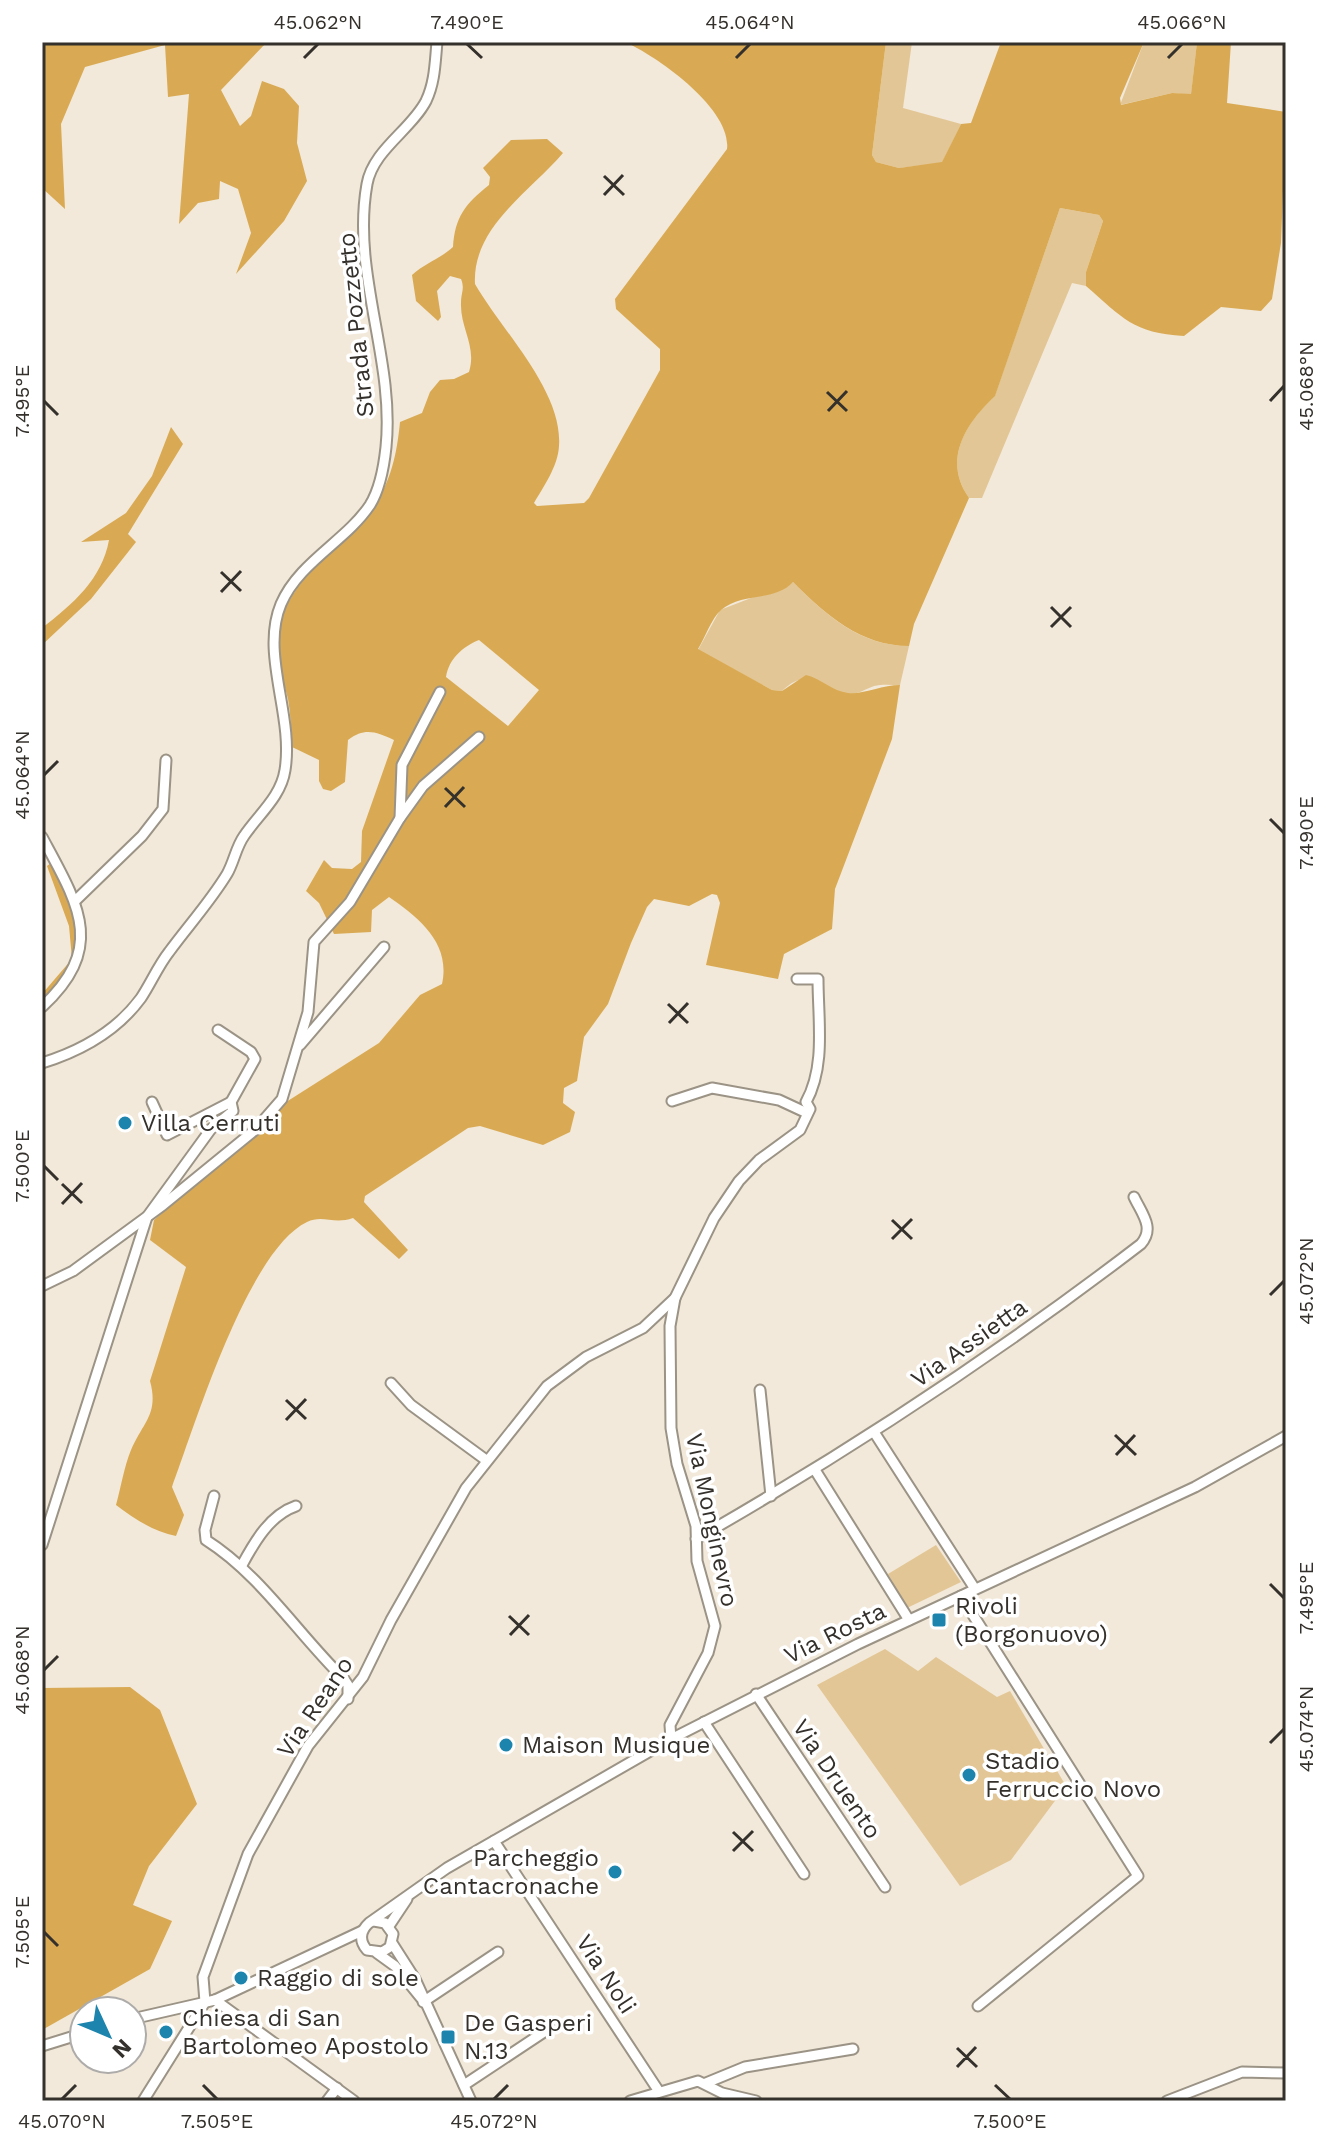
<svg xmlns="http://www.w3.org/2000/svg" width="1328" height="2143" font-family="'Work Sans',sans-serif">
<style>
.green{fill:#e3c695}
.forest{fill:#d9aa53;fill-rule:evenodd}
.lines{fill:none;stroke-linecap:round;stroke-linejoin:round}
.minor-casing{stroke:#9b9385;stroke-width:13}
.minor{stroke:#fff;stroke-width:9}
.ticks{fill:none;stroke:#34302b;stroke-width:3}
.poi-dot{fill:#1c84ad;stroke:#fff;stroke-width:3}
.labels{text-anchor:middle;stroke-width:7;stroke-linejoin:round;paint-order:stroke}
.street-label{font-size:24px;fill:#34302b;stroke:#fff}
.poi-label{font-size:24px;fill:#34302b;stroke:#fff;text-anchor:start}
.neatline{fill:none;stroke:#34302b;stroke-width:3}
.ticks-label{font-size:20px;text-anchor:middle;fill:#34302b}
</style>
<rect width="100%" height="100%" fill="#f2e9da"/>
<g class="green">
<polygon points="886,42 912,42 903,108 961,124 942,163 899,168 876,162 872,155"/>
<polygon points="1144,42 1197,42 1191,95 1172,93 1120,105"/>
<path d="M1060,208L1099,215L1103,221L1086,272V286L1072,283L982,498H969C942,460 966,423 995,395Z"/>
<path d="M793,582C826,615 860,646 909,646L900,685C891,685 882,684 874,686C866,689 858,694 850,694C822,692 810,663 782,691L772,690L698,650L720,610Z"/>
<polygon points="936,1545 961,1582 907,1608 888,1574"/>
<polygon points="885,1649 918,1671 936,1657 997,1697 1010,1691 1066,1786 1011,1860 960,1886 817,1685"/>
</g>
<g class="forest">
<polygon points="42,42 267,42 221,90 240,126 251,116 262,81 284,89 299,106 297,143 307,181 284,221 236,274 251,233 238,189 220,181 219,199 198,203 179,224 189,94 168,97 165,45 85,67 61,124 65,209 42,188"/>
<path d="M625,42H886L872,155L876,162L899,168L942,162L961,124L971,123L1001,42H1144L1120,98L1121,105L1172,93L1191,94L1197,42H1231L1227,103L1286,112L1281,243L1272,299L1261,311L1221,307L1184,336C1133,333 1123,318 1086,286V272L1103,221L1099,215L1060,208L995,396C966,423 942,460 969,498L914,624L909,646C861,646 826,615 793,582C775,602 741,592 721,610C711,619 705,638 698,649L772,690L782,691L806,675C822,679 832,691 848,693C860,695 883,685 900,685L892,739L835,889L832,929L784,954L778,979L706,965L720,903L717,895L712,894L689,906L654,899L647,907L631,943L608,1004L584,1037L577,1081L564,1088L563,1103L575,1112L570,1132L543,1145L480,1126L468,1128L365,1196L364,1202L408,1250L399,1259L353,1218C333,1225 323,1214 307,1222C248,1250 195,1425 172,1487L184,1515L176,1536C154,1532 133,1518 116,1505C121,1487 124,1467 131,1450C143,1422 159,1414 150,1381L186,1267L150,1240L154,1220L283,1104L379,1043L420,995L442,984C451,943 419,918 389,897L372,910L371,932L334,934L319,903L306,891L324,860L332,868L352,869L361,862L362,831L394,740C376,732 365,727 348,740L345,782L331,791L323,789L319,781V760L292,747C291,731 291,715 288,699C284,681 274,657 277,639C285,578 338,553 372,508C391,483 397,453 400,422L422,413L430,392L440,380L454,379L469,372C477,346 460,328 461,303C461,292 465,289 461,279L450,276L437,291L441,317L438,321L416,301L412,275C425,263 440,259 453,247C455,217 465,204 489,185L490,177L483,168L511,140L547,139L563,153C530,192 472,227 475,284C502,331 563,391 559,446C558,466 544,486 534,503L537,506L584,503L589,498L660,370V349L616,309L615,299L727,149C732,109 657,56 625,42ZM479,640L539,690L508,726L446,677C449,659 462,647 479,640Z"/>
<path d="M171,427L183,444L128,534L136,542L91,599L42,645V628C73,604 102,579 109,540L81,542L126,513L152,476Z"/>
<path d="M51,863C79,926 95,946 42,1001V994L72,959L69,926L47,866Z"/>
<polygon points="130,1687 160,1710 197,1804 149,1866 133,1905 172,1921 150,1969 42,2030 42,1688"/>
</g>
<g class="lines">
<g class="minor-casing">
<g id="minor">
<polyline points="400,818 423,786 479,737"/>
<path d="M42,837C78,904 107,947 42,1007"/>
<polyline points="75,901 142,836 163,809 166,760"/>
<polyline points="300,1045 384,947"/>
<path d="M42,1063C81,1051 116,1032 141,998C151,983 158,966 169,952C188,926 210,902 227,874C234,862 236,847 244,836C258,815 281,797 285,770C294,715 260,654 281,604C299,562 346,541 370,505C380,489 384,466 386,447C395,359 351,273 367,184C373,150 411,130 426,101C435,82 435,63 437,42"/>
<polyline points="672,1101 712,1088 779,1100 807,1113"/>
<polyline points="152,1102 167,1135 231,1102"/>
<polyline points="42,1286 73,1271 163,1205 255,1130 282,1099 308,1012 314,942 350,902 400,818 402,765 440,692"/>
<polyline points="391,1383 411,1405 486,1460"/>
<polyline points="760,1390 771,1496"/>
<polyline points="874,1432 975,1589"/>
<polyline points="815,1470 909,1620"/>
<path d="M214,1496L205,1530L206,1540C261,1575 297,1633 344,1679L348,1685V1699"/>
<path d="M696,1539C851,1450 999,1353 1141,1244C1155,1228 1142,1214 1134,1197"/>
<polyline points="42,1545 147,1217 211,1129 233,1111 231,1102 255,1059 251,1052 218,1030"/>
<path d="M242,1565C255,1541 270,1515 296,1506"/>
<polyline points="961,1596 1138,1876 978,2006"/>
<polyline points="756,1694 885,1887"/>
<polyline points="704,1722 804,1874"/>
<polyline points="671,1739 670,1725 708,1653 715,1626 697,1561 696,1526 677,1464 671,1428 670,1326 675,1298"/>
<polyline points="494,1841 658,2090"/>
<path d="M374,1921L385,1923L393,1934L390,1947L382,1952L367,1950C359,1941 360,1931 369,1923L447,1868L671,1739L858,1644L1195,1487L1286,1436"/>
<polyline points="389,1926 407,1899"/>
<polyline points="392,1943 415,1979 471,2101"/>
<polyline points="377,1953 395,1966 421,1998"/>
<polyline points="215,2000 354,2101"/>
<polyline points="423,2002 498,1952"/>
<polyline points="132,2019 215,2000 362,1931"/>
<polyline points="42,2046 84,2033"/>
<polyline points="706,2083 745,2067 853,2049"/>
<polyline points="464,2085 550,2028"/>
<path d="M143,2101L205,2002L203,1977L248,1854L308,1746L363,1677L391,1620L466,1488L547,1386L586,1357L643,1328L675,1298L714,1218L739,1181L759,1160L800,1130L810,1109L806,1102C826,1066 818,1020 818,979H797"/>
<polyline points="327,2101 337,2088"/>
<polyline points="630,2101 698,2081 722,2093 756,2101"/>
<polyline points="1167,2101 1242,2072 1286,2073"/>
</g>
</g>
<use href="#minor" class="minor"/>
</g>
<path class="ticks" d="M467,44L482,58M304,58L318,44M736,58L750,44M1168,58L1182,44M604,176L624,195M604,195L623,175M827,392L847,411M44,401L58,415M1270,401L1284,386M828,411L847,391M221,572L241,591M221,592L241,571M1051,607L1071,627M1051,627L1071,607M44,775L58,761M445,788L465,807M445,807L464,787M1270,819L1284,833M668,1004L688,1023M669,1023L688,1003M44,1166L58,1180M62,1184L82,1203M62,1204L82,1183M892,1220L912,1239M892,1239L912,1219M1270,1295L1284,1281M286,1400L306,1419M286,1420L306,1399M1115,1435L1136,1455M1116,1455L1135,1435M1270,1584L1284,1598M509,1616L529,1635M510,1635L529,1615M44,1670L58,1656M1270,1743L1284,1729M733,1832L753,1851M733,1851L753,1831M44,1932L58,1946M957,2048L977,2067M957,2067L976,2047M203,2085L217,2099M995,2085L1010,2099M62,2099L76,2085M494,2099L508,2085"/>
<g class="poi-dot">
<circle cx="125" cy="1123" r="8"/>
<rect x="931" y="1612" width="16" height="16" rx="4"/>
<circle cx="506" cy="1745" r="8"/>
<circle cx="969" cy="1775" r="8"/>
<circle cx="615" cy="1872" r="8"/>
<circle cx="241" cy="1978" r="8"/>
<circle cx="166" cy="2032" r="8"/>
<rect x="440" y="2029" width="16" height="16" rx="4"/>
</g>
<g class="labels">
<g class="street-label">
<text transform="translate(356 325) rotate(-96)" y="8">Strada Pozzetto</text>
<text transform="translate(969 1343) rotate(-35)" y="8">Via Assietta</text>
<text transform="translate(712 1520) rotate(78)" y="8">Via Monginevro</text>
<text transform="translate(835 1633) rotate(-26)" y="8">Via Rosta</text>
<text transform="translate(315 1707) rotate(-56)" y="8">Via Reano</text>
<text transform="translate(837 1779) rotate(56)" y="8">Via Druento</text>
<text transform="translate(606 1974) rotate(57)" y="8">Via Noli</text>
</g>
<g class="poi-label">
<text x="141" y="1131">Villa Cerruti</text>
<text x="955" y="1614">Rivoli<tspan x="955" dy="28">(Borgonuovo)</tspan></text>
<text x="522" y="1753">Maison Musique</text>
<text x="985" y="1769">Stadio<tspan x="985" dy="28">Ferruccio Novo</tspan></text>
<text x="599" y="1866" text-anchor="end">Parcheggio<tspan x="599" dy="28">Cantacronache</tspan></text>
<text x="257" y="1986">Raggio di sole</text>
<text x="182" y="2026">Chiesa di San<tspan x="182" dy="28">Bartolomeo Apostolo</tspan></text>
<text x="464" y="2031">De Gasperi<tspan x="464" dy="28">N.13</tspan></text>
</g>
</g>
<rect width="1328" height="2143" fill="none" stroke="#ffffff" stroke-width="88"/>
<g transform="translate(108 2035) rotate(134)"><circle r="38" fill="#ffffff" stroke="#aeacaa" stroke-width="2"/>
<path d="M0-6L14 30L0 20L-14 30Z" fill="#1c84ad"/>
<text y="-12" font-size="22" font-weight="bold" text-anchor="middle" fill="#34302b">N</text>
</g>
<rect x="44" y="44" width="1240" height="2055" class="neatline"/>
<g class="ticks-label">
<text x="318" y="29">45.062°N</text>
<text x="467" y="29">7.490°E</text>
<text x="750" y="29">45.064°N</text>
<text x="1182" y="29">45.066°N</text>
<text transform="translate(1306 386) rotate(-90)" y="7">45.068°N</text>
<text transform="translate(22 401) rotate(-90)" y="7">7.495°E</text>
<text transform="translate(22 775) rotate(-90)" y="7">45.064°N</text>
<text transform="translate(1306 833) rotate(-90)" y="7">7.490°E</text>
<text transform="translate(22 1166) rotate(-90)" y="7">7.500°E</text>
<text transform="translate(1306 1281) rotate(-90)" y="7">45.072°N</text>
<text transform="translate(1306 1598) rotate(-90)" y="7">7.495°E</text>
<text transform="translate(22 1670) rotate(-90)" y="7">45.068°N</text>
<text transform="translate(1306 1729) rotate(-90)" y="7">45.074°N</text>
<text transform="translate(22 1932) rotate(-90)" y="7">7.505°E</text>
<text x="62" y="2128">45.070°N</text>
<text x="217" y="2128">7.505°E</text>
<text x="494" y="2128">45.072°N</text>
<text x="1010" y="2128">7.500°E</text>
</g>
</svg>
